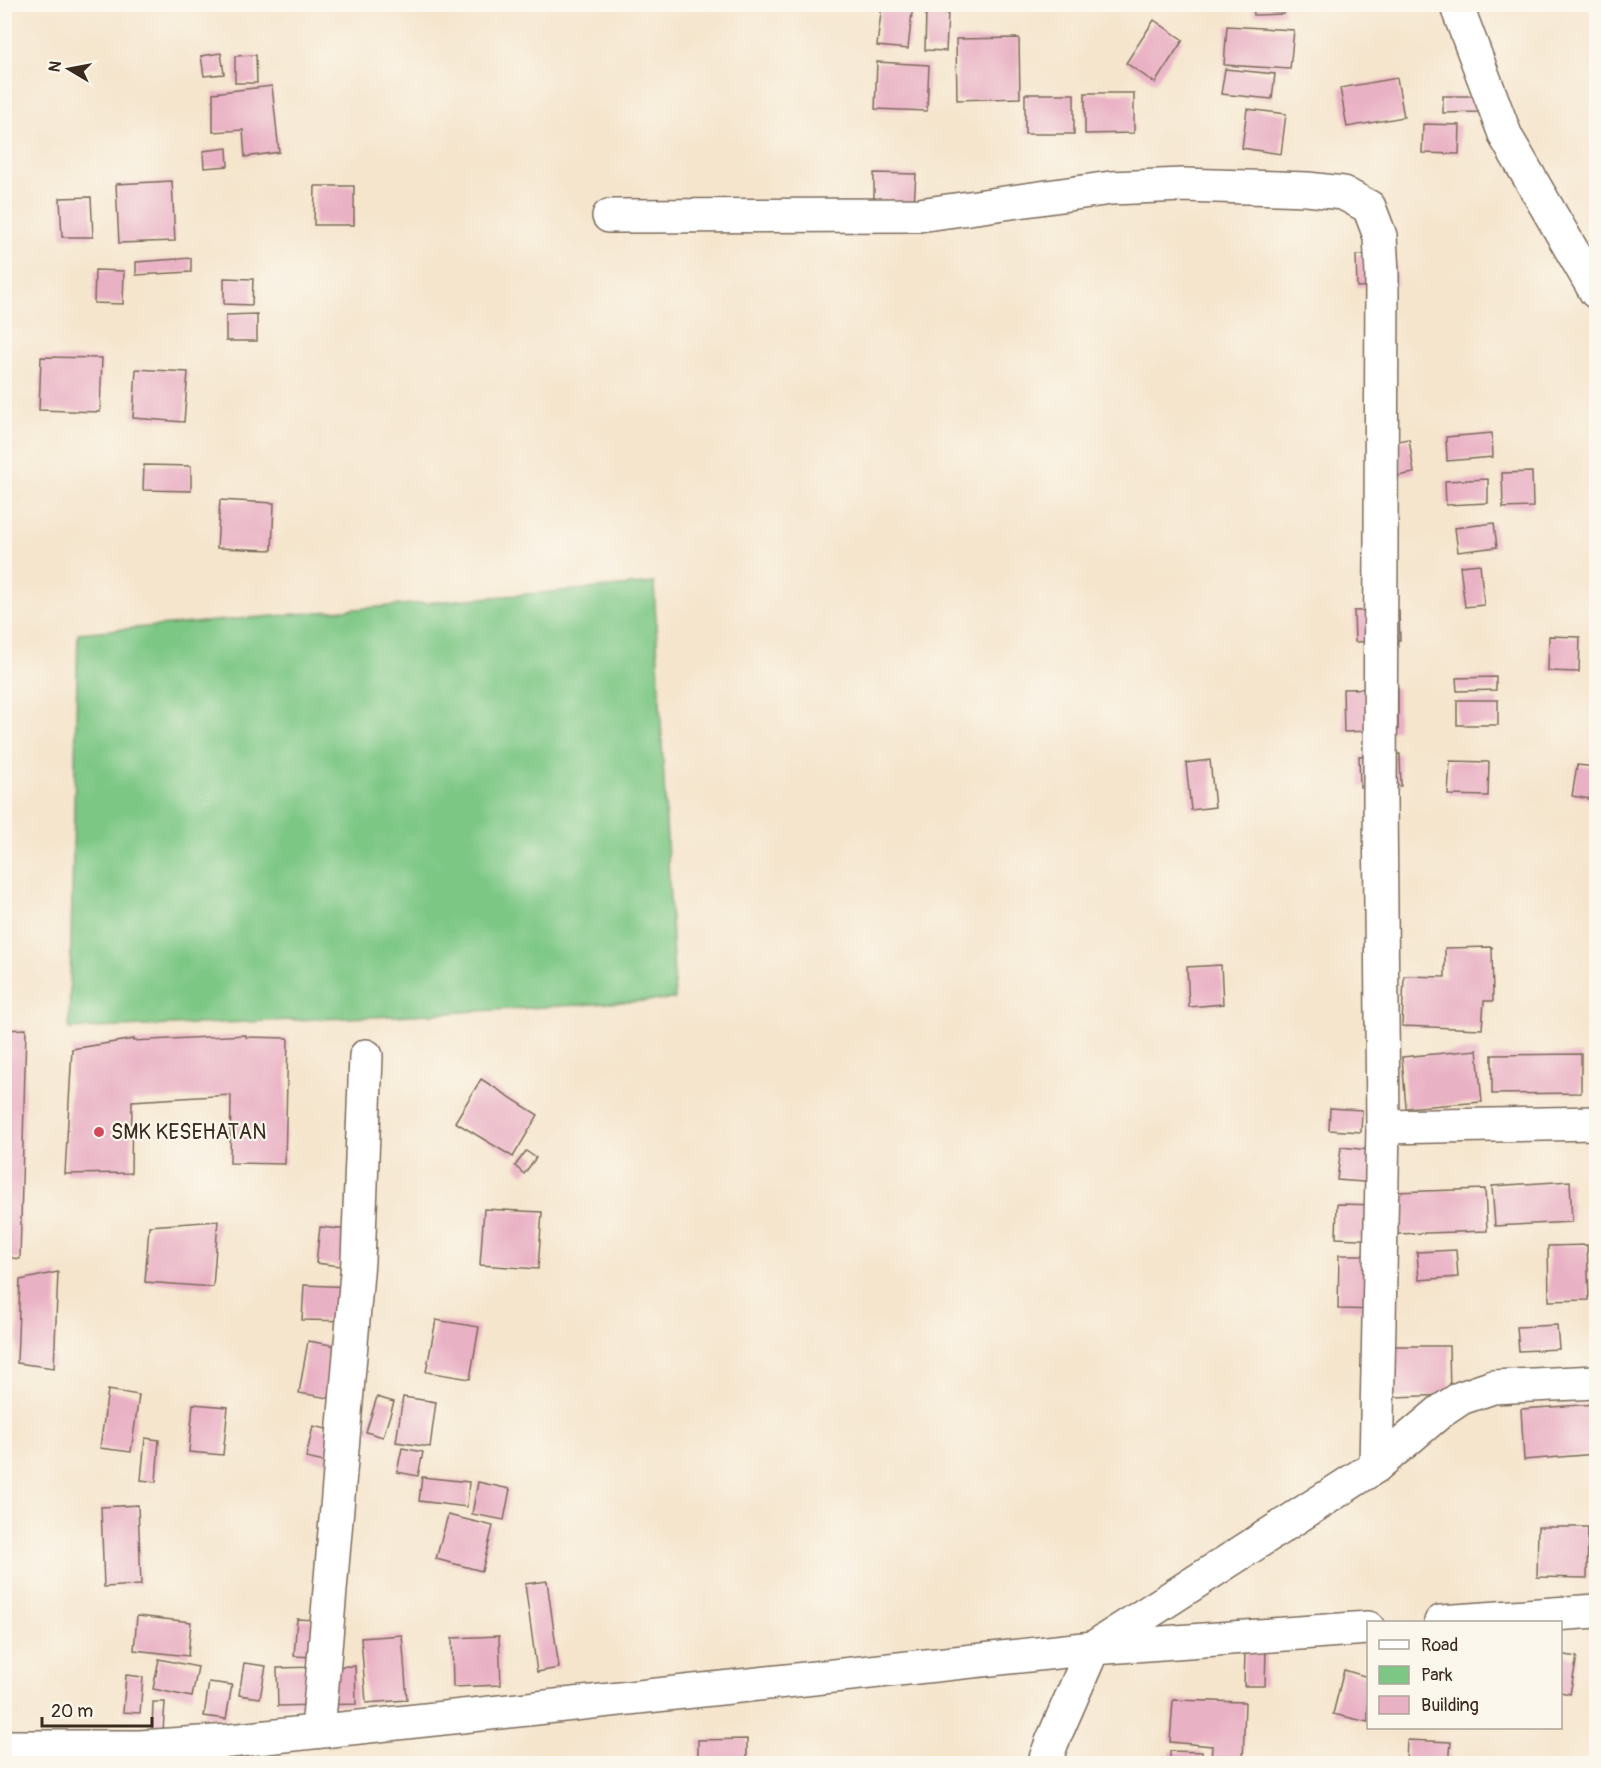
<svg xmlns="http://www.w3.org/2000/svg" width="1601" height="1768" font-family="Pangolin,sans-serif">
<style>
.park{fill:#7dc785;stroke:#5c7852;stroke-width:1.5}
.building{fill:#e9b1c4}
.lines{fill:none;stroke-linecap:round;stroke-linejoin:round}
.minor-casing{stroke:#7c6b5b;stroke-width:36}
.minor{stroke:#fff;stroke-width:33}
.poi-dot{fill:#d1495b;stroke:#fbf7ec;stroke-width:2}
.labels{text-anchor:middle;stroke-width:4.5;stroke-linejoin:round;paint-order:stroke}
.poi-label{font-size:21px;fill:#3b2a1e;stroke:#fbf7ec;text-anchor:start}
</style>
<rect width="100%" height="100%" fill="#fbf7ec"/>
<filter id="ink" filterUnits="userSpaceOnUse"><feTurbulence type="fractalNoise" baseFrequency=".0167" numOctaves="2"/><feDisplacementMap in="SourceGraphic" scale="12" xChannelSelector="R" yChannelSelector="G"/><feConvolveMatrix kernelMatrix="1 2 1 2 8 2 1 2 1" color-interpolation-filters="sRGB"/></filter>
<filter id="wash" filterUnits="userSpaceOnUse"><feTurbulence type="fractalNoise" baseFrequency=".008" numOctaves="4" result="noise"/><feDisplacementMap in="SourceGraphic" scale="24" xChannelSelector="R" yChannelSelector="G"/><feGaussianBlur stdDeviation="1.35" result="paint"/><feColorMatrix in="noise" values="0 0 0 0 0 0 0 0 0 0 0 0 0 0 0 0 0 1.4 0 .05"/><feComposite in="paint" operator="in"/></filter>
<g filter="url(#wash)">
<rect width="100%" height="100%" fill="#f5e5cd"/>
<polygon class="park" points="654,583 675,999 396,1016 69,1029 78,633"/>
<g id="blocks">
<g class="building">
<polygon points="882,4 913,4 908,49 877,46"/>
<polygon points="1253,4 1283,4 1284,14 1254,15"/>
<polygon points="926,12 948,13 946,51 925,50"/>
<polygon points="1154,20 1183,40 1155,83 1126,63"/>
<polygon points="1227,26 1294,30 1290,69 1224,65"/>
<polygon points="1019,38 1020,98 957,100 956,39"/>
<polygon points="221,53 224,74 204,76 201,56"/>
<polygon points="256,55 257,83 235,83 235,56"/>
<polygon points="877,62 929,65 927,111 875,109"/>
<polygon points="1225,69 1275,74 1272,99 1221,94"/>
<polygon points="1397,78 1404,117 1347,127 1340,88"/>
<polygon points="272,86 279,152 245,157 243,130 213,132 213,93"/>
<polygon points="1085,93 1134,93 1134,133 1085,134"/>
<rect x="1025" y="94" width="49" height="40"/>
<polygon points="1443,96 1479,96 1480,112 1443,113"/>
<polygon points="1247,109 1286,114 1281,154 1242,148"/>
<polygon points="1423,124 1460,125 1459,154 1422,153"/>
<polygon points="227,148 228,166 204,168 203,151"/>
<polygon points="874,173 916,174 914,205 874,204"/>
<polygon points="172,181 175,241 119,243 116,184"/>
<polygon points="315,186 354,186 354,225 314,225"/>
<polygon points="91,197 93,237 62,237 60,198"/>
<polygon points="1395,253 1397,285 1357,287 1356,255"/>
<polygon points="191,258 191,272 136,275 136,262"/>
<polygon points="95,270 124,271 123,304 94,303"/>
<polygon points="224,278 253,279 252,305 224,304"/>
<polygon points="257,314 257,341 226,341 226,315"/>
<polygon points="41,357 102,358 100,412 39,410"/>
<polygon points="136,369 188,372 184,422 133,418"/>
<polygon points="1492,433 1493,457 1447,461 1446,437"/>
<polygon points="1409,439 1414,473 1381,479 1376,445"/>
<polygon points="144,465 191,466 191,491 143,490"/>
<polygon points="1532,472 1533,507 1503,508 1502,473"/>
<polygon points="1488,479 1488,503 1446,505 1445,481"/>
<polygon points="220,500 274,503 272,550 217,548"/>
<polygon points="1494,523 1497,547 1458,552 1455,528"/>
<polygon points="1480,564 1484,605 1465,607 1460,566"/>
<polygon points="1399,610 1400,640 1355,642 1354,611"/>
<polygon points="1549,636 1580,637 1579,672 1548,671"/>
<polygon points="1496,677 1496,690 1457,691 1456,678"/>
<polygon points="1398,688 1398,730 1344,732 1343,689"/>
<rect x="1457" y="700" width="41" height="25"/>
<polygon points="1400,754 1401,786 1360,787 1359,756"/>
<polygon points="1210,760 1215,807 1191,810 1186,763"/>
<polygon points="1450,761 1489,762 1488,796 1448,795"/>
<polygon points="1577,765 1596,767 1596,800 1572,796"/>
<polygon points="1492,947 1493,1001 1484,1001 1482,1029 1402,1026 1404,976 1445,977 1445,948"/>
<polygon points="1221,965 1223,1004 1189,1007 1187,967"/>
<polygon points="26,1029 20,1259 4,1257 4,1030"/>
<polygon points="246,1035 246,1037 288,1038 285,1164 230,1163 231,1095 132,1101 131,1173 65,1174 72,1049 134,1039 133,1041"/>
<polygon points="1477,1050 1482,1102 1406,1108 1402,1057"/>
<polygon points="1581,1054 1581,1093 1492,1094 1492,1055"/>
<polygon points="481,1079 538,1115 513,1157 455,1122"/>
<polygon points="1330,1108 1362,1110 1361,1132 1329,1130"/>
<polygon points="1341,1147 1379,1151 1376,1183 1337,1180"/>
<polygon points="526,1151 536,1158 524,1174 515,1166"/>
<polygon points="1570,1181 1572,1222 1495,1226 1492,1186"/>
<polygon points="1485,1189 1487,1231 1396,1234 1394,1192"/>
<polygon points="1337,1204 1381,1205 1380,1240 1336,1238"/>
<polygon points="484,1209 542,1212 538,1269 480,1265"/>
<polygon points="218,1221 213,1287 145,1282 149,1226"/>
<polygon points="320,1227 360,1231 356,1268 316,1263"/>
<polygon points="1587,1245 1589,1300 1549,1301 1548,1246"/>
<polygon points="1456,1250 1458,1277 1419,1280 1417,1252"/>
<polygon points="1339,1255 1383,1255 1382,1310 1338,1309"/>
<polygon points="58,1272 54,1368 17,1363 20,1280"/>
<polygon points="304,1285 353,1287 352,1321 302,1320"/>
<polygon points="436,1320 479,1327 470,1379 426,1372"/>
<polygon points="1557,1325 1559,1349 1519,1351 1517,1327"/>
<polygon points="308,1341 355,1349 346,1401 299,1393"/>
<polygon points="1394,1346 1449,1346 1450,1395 1394,1397"/>
<polygon points="108,1390 139,1395 131,1452 100,1448"/>
<polygon points="377,1397 394,1402 383,1437 366,1432"/>
<polygon points="403,1397 436,1402 430,1447 396,1442"/>
<polygon points="193,1404 228,1407 223,1455 189,1452"/>
<polygon points="1596,1404 1596,1454 1524,1460 1521,1409"/>
<polygon points="313,1426 349,1434 342,1466 306,1458"/>
<polygon points="145,1438 159,1440 156,1482 141,1480"/>
<polygon points="402,1448 423,1452 418,1476 397,1472"/>
<polygon points="422,1477 469,1482 467,1507 419,1501"/>
<polygon points="478,1482 510,1489 504,1520 472,1514"/>
<polygon points="138,1505 141,1585 104,1587 101,1507"/>
<polygon points="448,1515 493,1526 482,1571 436,1559"/>
<polygon points="1538,1527 1588,1527 1587,1578 1537,1577"/>
<polygon points="547,1581 559,1668 537,1672 525,1584"/>
<polygon points="137,1616 191,1622 188,1656 134,1650"/>
<polygon points="297,1619 337,1621 335,1658 294,1656"/>
<polygon points="402,1635 407,1700 366,1703 361,1638"/>
<polygon points="499,1636 501,1685 453,1687 452,1638"/>
<polygon points="1245,1651 1266,1651 1265,1686 1244,1686"/>
<polygon points="1560,1654 1577,1657 1570,1694 1560,1692"/>
<polygon points="159,1659 198,1667 192,1697 153,1689"/>
<polygon points="244,1663 266,1666 260,1698 239,1695"/>
<polygon points="355,1666 356,1704 278,1706 277,1668"/>
<polygon points="1344,1670 1368,1677 1368,1722 1333,1714"/>
<polygon points="126,1675 143,1677 140,1713 123,1712"/>
<polygon points="209,1682 232,1685 226,1719 204,1716"/>
<polygon points="1173,1700 1245,1702 1243,1764 1211,1764 1212,1746 1170,1742"/>
<polygon points="153,1702 165,1702 163,1731 152,1730"/>
<polygon points="747,1739 747,1764 698,1764 698,1740"/>
<polygon points="1407,1740 1451,1742 1449,1764 1406,1764"/>
<polygon points="1170,1751 1202,1752 1202,1764 1170,1764"/>
</g>
</g>
</g>
<g filter="url(#ink)">
<use href="#blocks" fill-opacity="0" stroke="#7c6b5b" stroke-width="1.5"/>
<g class="lines">
<g class="minor-casing">
<g id="minor">
<polyline points="1456,4 1506,137 1596,292"/>
<polyline points="609,216 919,215 1111,188 1183,185 1307,189 1343,193 1369,207 1380,236 1382,274 1380,798 1383,1127 1376,1466"/>
<polyline points="1383,1127 1596,1123"/>
<polyline points="1441,1622 1596,1611"/>
<polyline points="318,1731 358,1261 366,1056"/>
<polyline points="4,1747 140,1747 230,1741 1093,1648 1368,1628"/>
<polyline points="1044,1764 1052,1742 1093,1648 1376,1466 1440,1412 1461,1398 1493,1387 1596,1382"/>
</g>
</g>
<use href="#minor" class="minor"/>
</g>
</g>
<circle class="poi-dot" cx="99" cy="1132" r="6"/>
<g class="labels">
<g class="poi-label">
<text x="111" y="1139">SMK KESEHATAN</text>
</g>
</g>
<rect width="1601" height="1768" fill="none" stroke="#fbf7ec" stroke-width="24"/>
<rect x="1367" y="1621" width="195" height="108" fill="#fbf7ec" stroke="#aea59a" stroke-width="1.5"/>
<rect x="1379" y="1640" width="30" height="9" fill="#ffffff" stroke="#aea59a" stroke-width="1.5"/>
<text x="1421" y="1651" font-size="18" fill="#3b2a1e">Road</text>
<rect x="1379" y="1666" width="30" height="18" fill="#7dc785" stroke="#aea59a" stroke-width="1.5"/>
<text x="1421" y="1681" font-size="18" fill="#3b2a1e">Park</text>
<rect x="1379" y="1696" width="30" height="18" fill="#e9b1c4" stroke="#aea59a" stroke-width="1.5"/>
<text x="1421" y="1711" font-size="18" fill="#3b2a1e">Building</text>
<g transform="translate(69 69) rotate(280)" stroke="#fbf7ec" stroke-width="4.5" paint-order="stroke">
<path d="M0-4.5L10 22L0 15L-10 22Z" fill="#3b2a1e"/>
<text y="-9" font-size="16" font-weight="bold" text-anchor="middle" fill="#3b2a1e">N</text>
</g>
<path d="M42 1717v9h110v-9" fill="none" stroke="#3b2a1e" stroke-width="3"/>
<text x="51" y="1717" font-size="18" fill="#3b2a1e" stroke="#fbf7ec" stroke-width="4.5" paint-order="stroke">20 m</text>
</svg>
